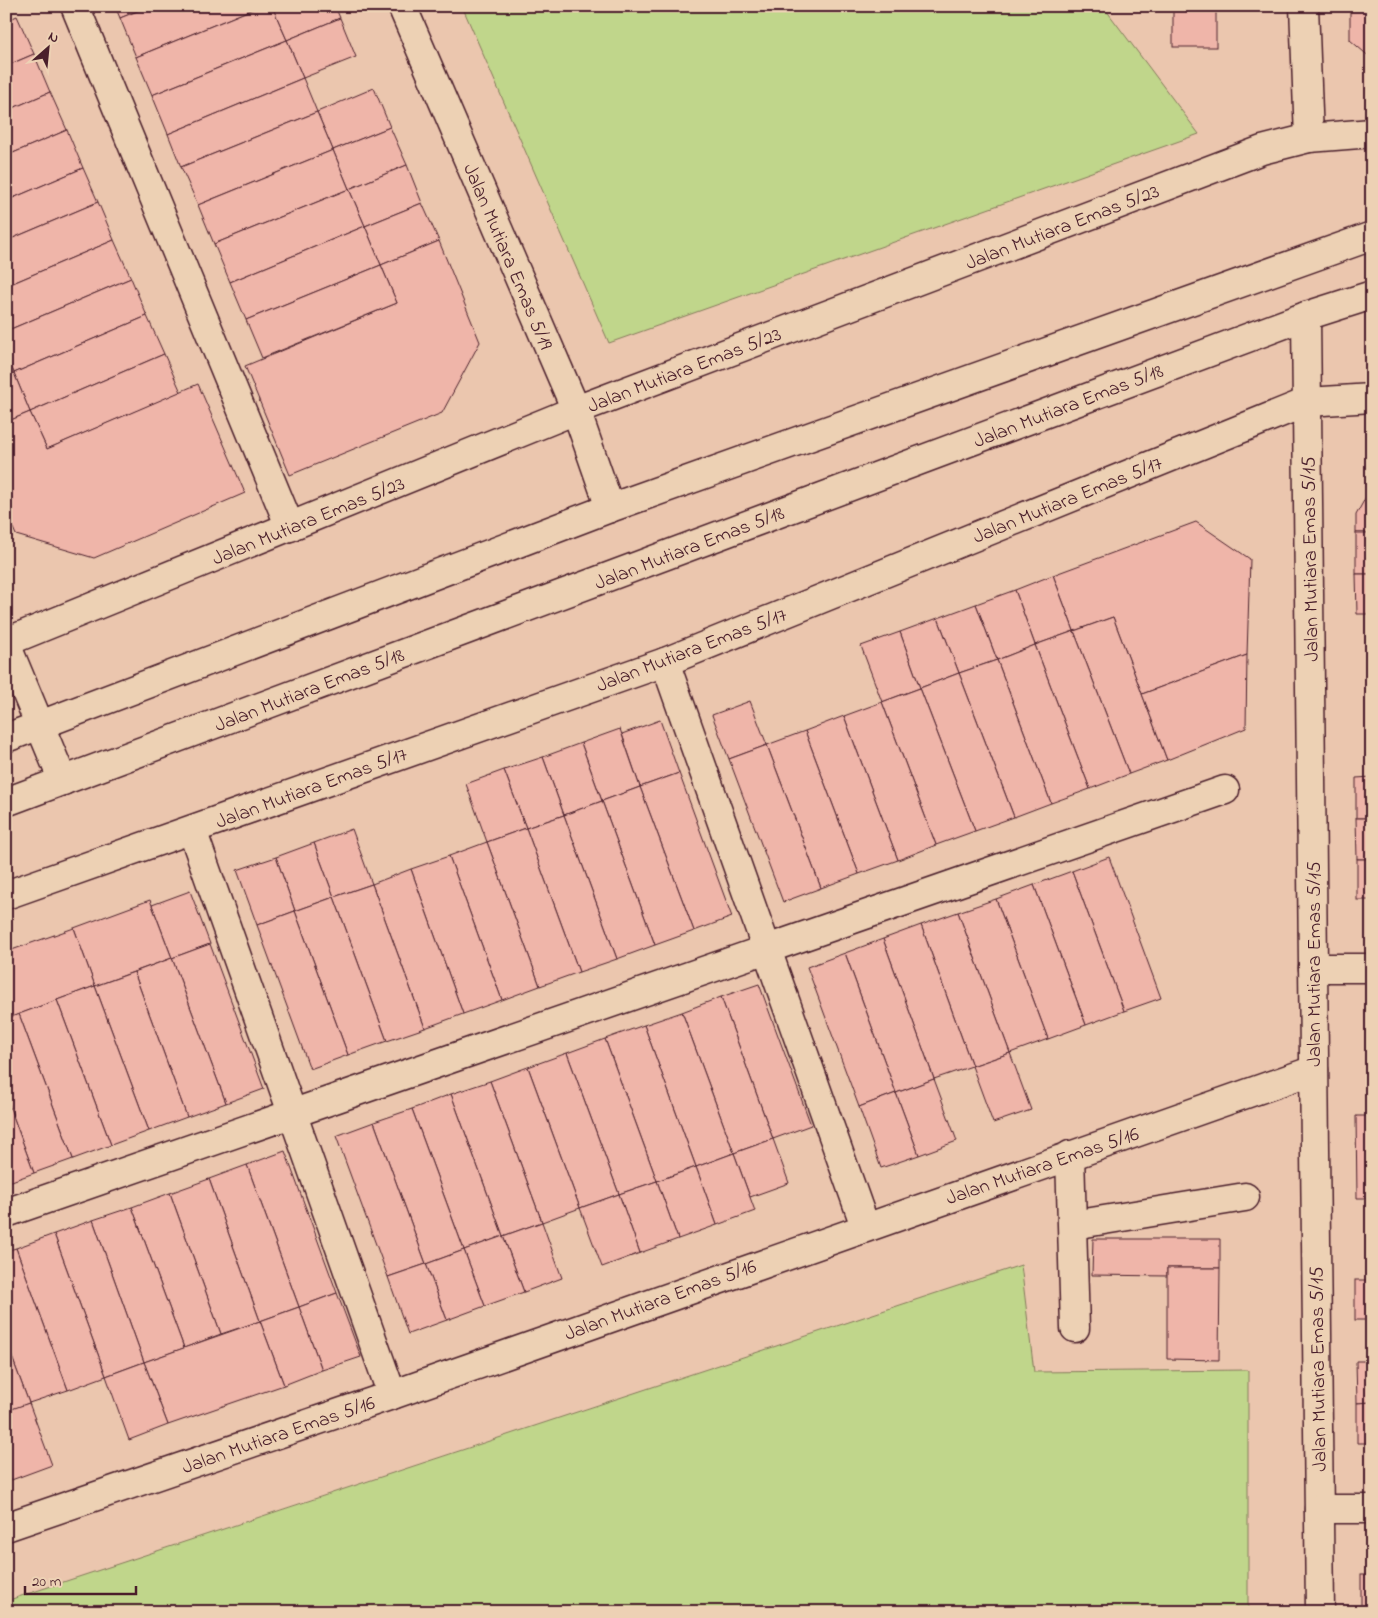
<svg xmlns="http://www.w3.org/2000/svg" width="1378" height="1618" font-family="'Indie Flower',sans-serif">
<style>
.built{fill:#ebc6ae}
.green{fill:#c0d68b;stroke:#857a5b}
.building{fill:#efb5a9;stroke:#4a1f2b}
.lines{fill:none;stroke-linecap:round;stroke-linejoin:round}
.minor-casing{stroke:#4a1f2b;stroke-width:31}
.minor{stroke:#edd1b4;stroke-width:28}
.labels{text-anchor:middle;stroke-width:4;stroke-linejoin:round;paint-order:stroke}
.street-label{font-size:20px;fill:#4a1f2b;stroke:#edd1b4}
</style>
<rect width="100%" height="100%" fill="#edd1b4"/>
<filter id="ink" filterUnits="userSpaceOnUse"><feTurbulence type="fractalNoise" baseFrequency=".02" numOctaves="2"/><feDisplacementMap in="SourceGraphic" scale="10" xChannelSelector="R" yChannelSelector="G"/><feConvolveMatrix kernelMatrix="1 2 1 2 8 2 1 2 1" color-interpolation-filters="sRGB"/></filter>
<g filter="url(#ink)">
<polygon class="built" points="6,6 1372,6 1372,1612 1248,1612 1248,1370 1033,1372 1021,1265 6,1601"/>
<g class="green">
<polygon points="462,6 1103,6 1199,134 609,343"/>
<polygon points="1021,1265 1034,1372 1248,1370 1248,1612 6,1612 6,1601"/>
</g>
<g class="building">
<polygon points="115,6 150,6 120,18"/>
<polygon points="150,6 260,6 136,57 120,18"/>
<polygon points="260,6 272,6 287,40 152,95 136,57"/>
<polygon points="272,6 335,6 340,18 287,40"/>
<rect x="1173" y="6" width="43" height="41"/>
<polygon points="1350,6 1372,6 1372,59 1350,40"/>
<polygon points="17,16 34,54 6,66 6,21"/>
<polygon points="340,18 356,57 303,78 287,40"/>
<polygon points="287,40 303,78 168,134 152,95"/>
<polygon points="34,54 50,92 6,111 6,66"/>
<polygon points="303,78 317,112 181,167 168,134"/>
<polygon points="374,88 390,127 333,150 317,112"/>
<polygon points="50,92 67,130 6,156 6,111"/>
<polygon points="317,112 333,150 198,205 181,167"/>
<polygon points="390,127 407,165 349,189 333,150"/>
<polygon points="67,130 83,168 6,201 6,156"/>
<polygon points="333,150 349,189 214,244 198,205"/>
<polygon points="407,165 422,203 365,226 349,189"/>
<polygon points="83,168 98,202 6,241 6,201"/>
<polygon points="349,189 365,226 230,282 214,244"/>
<polygon points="98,202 114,240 6,286 6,241"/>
<polygon points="422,203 439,241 381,265 365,226"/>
<polygon points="365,226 381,265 246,320 230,282"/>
<polygon points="114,240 131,278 6,331 6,286"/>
<polygon points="439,241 480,342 442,413 290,475 245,366 397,303 381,265"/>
<polygon points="381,265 397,303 262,358 246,320"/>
<polygon points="131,278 147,316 14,373 6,356 6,331"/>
<polygon points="147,316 164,354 30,412 14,373"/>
<polygon points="164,354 181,392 47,449 30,412"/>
<polygon points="6,356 14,373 6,376"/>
<polygon points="14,373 30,412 6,422 6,376"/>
<polygon points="198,384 245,493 94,558 16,535 6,512 6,422 30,412 47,449"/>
<polygon points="1372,486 1372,533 1356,533 1356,515"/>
<polygon points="1196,522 1250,559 1247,655 1142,694 1113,617 1074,631 1053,575"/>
<rect x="1356" y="533" width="16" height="41"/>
<polygon points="1356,574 1372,574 1372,614 1357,614"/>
<polygon points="1053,575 1074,631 1035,645 1015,590"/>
<polygon points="1015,590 1035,645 997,660 976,604"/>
<polygon points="976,604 997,660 959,673 938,618"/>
<polygon points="1113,617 1167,760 1129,774 1074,631"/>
<polygon points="938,618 959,673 920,688 900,632"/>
<polygon points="1074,631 1129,774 1090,789 1035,645"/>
<polygon points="900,632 920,688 882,702 861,646"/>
<polygon points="1035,645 1090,789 1051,803 997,660"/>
<polygon points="1247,655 1246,728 1167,760 1142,694"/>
<polygon points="997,660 1051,803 1014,817 959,673"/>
<polygon points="959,673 1014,817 975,831 920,688"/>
<polygon points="920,688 975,831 936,845 882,702"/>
<polygon points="750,701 767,745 729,759 712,715"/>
<polygon points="882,702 936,845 898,860 844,716"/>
<polygon points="844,716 898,860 859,874 805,731"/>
<polygon points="660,720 679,773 640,787 622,734"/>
<polygon points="620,729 640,787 602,801 581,743"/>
<polygon points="805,731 859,874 821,888 767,745"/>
<polygon points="581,743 602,801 564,815 543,757"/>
<polygon points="767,745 821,888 783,902 729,759"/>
<polygon points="543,757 564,815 526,828 504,770"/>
<polygon points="504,770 526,828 487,842 466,784"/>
<polygon points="679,773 732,917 694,931 640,787"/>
<polygon points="1372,777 1372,818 1356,818 1356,778"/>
<polygon points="640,787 694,931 655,945 602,801"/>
<polygon points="602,801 655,945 617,959 564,815"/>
<polygon points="564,815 617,959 579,972 526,828"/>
<polygon points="1356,818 1372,818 1372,859 1357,859"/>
<polygon points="526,828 579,972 540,986 487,842"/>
<polygon points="352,829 372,884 334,897 314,843"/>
<polygon points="487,842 540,986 502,1000 449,856"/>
<polygon points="314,843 334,897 295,911 276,857"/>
<polygon points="449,856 502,1000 463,1014 411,869"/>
<polygon points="276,857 295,911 257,925 237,870"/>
<polygon points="1109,857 1161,998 1124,1011 1072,871"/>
<rect x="1357" y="859" width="15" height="41"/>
<polygon points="411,869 463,1014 425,1028 372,884"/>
<polygon points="1072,871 1124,1011 1086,1025 1034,885"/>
<polygon points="372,884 425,1028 387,1041 334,897"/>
<polygon points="1034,885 1086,1025 1048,1039 996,899"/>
<polygon points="190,891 210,944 172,958 152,905"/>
<polygon points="334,897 387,1041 348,1055 295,911"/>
<polygon points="996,899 1048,1039 1010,1053 958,912"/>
<polygon points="150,900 172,958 95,986 74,928"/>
<polygon points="295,911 348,1055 310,1069 257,925"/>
<polygon points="958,912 1010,1053 972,1066 921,925"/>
<polygon points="921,925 972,1066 934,1079 883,939"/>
<polygon points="74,928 95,986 6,1019 6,952"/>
<polygon points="883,939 934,1079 896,1093 845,953"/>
<polygon points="210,944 264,1089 226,1103 172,958"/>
<polygon points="845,953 896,1093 859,1107 807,967"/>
<polygon points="172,958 226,1103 187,1117 134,972"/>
<polygon points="134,972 187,1117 149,1131 95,986"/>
<polygon points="759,984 811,1125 773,1139 721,997"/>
<polygon points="95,986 149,1131 111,1145 57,1000"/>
<polygon points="721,997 773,1139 734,1153 682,1012"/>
<polygon points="57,1000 111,1145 73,1159 19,1014"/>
<polygon points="682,1012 734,1153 696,1167 644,1025"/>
<polygon points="19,1014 73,1159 34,1173 6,1097 6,1019"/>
<polygon points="644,1025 696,1167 657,1181 605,1039"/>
<polygon points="605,1039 657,1181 619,1194 567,1053"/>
<polygon points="567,1053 619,1194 580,1208 528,1067"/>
<polygon points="1010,1053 1031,1110 993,1123 972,1066"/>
<polygon points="528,1067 580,1208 542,1222 490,1081"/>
<polygon points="934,1079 957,1141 919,1155 896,1093"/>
<polygon points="490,1081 542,1222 503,1236 451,1094"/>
<polygon points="896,1093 919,1155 881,1168 859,1107"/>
<polygon points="451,1094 503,1236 464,1250 412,1109"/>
<polygon points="6,1097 34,1173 6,1183"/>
<polygon points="412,1109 464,1250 426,1264 374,1122"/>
<polygon points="1356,1116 1372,1116 1372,1198 1357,1198"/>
<polygon points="374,1122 426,1264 388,1277 336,1136"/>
<polygon points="773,1139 789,1183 750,1197 734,1153"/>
<polygon points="285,1151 337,1293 299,1307 247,1165"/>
<polygon points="734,1153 755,1211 717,1225 696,1167"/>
<polygon points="247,1165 299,1307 260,1321 209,1179"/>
<polygon points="696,1167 717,1225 678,1239 657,1181"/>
<polygon points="209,1179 260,1321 221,1334 170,1193"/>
<polygon points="657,1181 678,1239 640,1253 619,1194"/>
<polygon points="170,1193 221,1334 184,1348 132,1207"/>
<polygon points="619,1194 640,1253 602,1267 580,1208"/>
<polygon points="132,1207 184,1348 144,1362 93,1220"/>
<polygon points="93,1220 144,1362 106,1376 54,1234"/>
<polygon points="542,1222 562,1278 524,1292 503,1236"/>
<polygon points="54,1234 106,1376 68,1390 16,1248"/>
<polygon points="503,1236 524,1292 485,1306 464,1250"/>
<polygon points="1093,1239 1220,1239 1220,1268 1167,1268 1167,1276 1092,1275"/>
<polygon points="16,1248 68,1390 29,1403 6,1341 6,1251"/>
<polygon points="464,1250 485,1306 447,1320 426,1264"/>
<polygon points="426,1264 447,1320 408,1334 388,1277"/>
<polygon points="1167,1268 1220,1268 1219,1360 1167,1359"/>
<rect x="1355" y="1280" width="17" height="40"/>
<polygon points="337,1293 361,1357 322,1370 299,1307"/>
<polygon points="299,1307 322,1370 284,1385 260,1321"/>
<polygon points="260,1321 284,1385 168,1425 144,1362"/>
<polygon points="6,1341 29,1403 6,1412"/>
<polygon points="1356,1361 1372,1361 1372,1402 1357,1403"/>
<polygon points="144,1362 168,1425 129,1440 106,1376"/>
<polygon points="1372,1402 1372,1443 1357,1443 1357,1403"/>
<polygon points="29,1403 52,1465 6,1482 6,1411"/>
<rect x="1361" y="1575" width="11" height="37"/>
</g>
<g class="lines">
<g class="minor-casing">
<g id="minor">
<polyline points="75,6 290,527"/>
<polyline points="402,6 576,410 610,508"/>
<polyline points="1304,6 1309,138"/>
<polyline points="1306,316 1320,1612"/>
<polyline points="6,642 576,410 1262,150 1309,138 1372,133"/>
<polyline points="6,644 63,781"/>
<polyline points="665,662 865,1226"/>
<polyline points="6,738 610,508 1372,236"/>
<polyline points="6,802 1306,316 1372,295"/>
<polyline points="192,830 392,1395"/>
<polyline points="6,895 665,662 1307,402 1372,398"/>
<polyline points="1313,968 1372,968"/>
<polyline points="1070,1155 1075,1328"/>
<polyline points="6,1213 1225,790"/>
<polyline points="1073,1225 1245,1197"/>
<polyline points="1319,1509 1372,1509"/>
<polyline points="6,1527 392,1395 1314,1070"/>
</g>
</g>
<use href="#minor" class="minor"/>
</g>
</g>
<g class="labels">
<g class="street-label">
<text transform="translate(1062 226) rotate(-21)" y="7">Jalan Mutiara Emas 5/23</text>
<text transform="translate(509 256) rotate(67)" y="7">Jalan Mutiara Emas 5/19</text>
<text transform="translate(684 369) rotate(-21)" y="7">Jalan Mutiara Emas 5/23</text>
<text transform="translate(1068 405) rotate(-21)" y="7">Jalan Mutiara Emas 5/18</text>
<text transform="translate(1067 499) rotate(-22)" y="7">Jalan Mutiara Emas 5/17</text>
<text transform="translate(308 520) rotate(-22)" y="7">Jalan Mutiara Emas 5/23</text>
<text transform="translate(689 547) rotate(-21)" y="7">Jalan Mutiara Emas 5/18</text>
<text transform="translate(1309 559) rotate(-91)" y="7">Jalan Mutiara Emas 5/15</text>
<text transform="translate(691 649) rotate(-21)" y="7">Jalan Mutiara Emas 5/17</text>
<text transform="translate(309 689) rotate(-21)" y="7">Jalan Mutiara Emas 5/18</text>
<text transform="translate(311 787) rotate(-20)" y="7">Jalan Mutiara Emas 5/17</text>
<text transform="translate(1313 964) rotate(-90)" y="7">Jalan Mutiara Emas 5/15</text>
<text transform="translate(1042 1165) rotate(-19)" y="7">Jalan Mutiara Emas 5/16</text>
<text transform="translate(660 1299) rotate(-20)" y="7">Jalan Mutiara Emas 5/16</text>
<text transform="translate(1317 1369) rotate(-91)" y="7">Jalan Mutiara Emas 5/15</text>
<text transform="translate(278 1434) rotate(-19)" y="7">Jalan Mutiara Emas 5/16</text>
</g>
</g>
<rect width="1378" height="1618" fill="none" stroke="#edd1b4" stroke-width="25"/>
<rect x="12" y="12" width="1353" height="1593" fill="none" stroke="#4a1f2b" stroke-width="2" filter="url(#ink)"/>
<g transform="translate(48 48) rotate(27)" stroke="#edd1b4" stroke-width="4" paint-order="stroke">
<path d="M0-4L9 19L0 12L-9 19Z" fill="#4a1f2b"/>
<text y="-8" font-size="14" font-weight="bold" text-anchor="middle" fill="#4a1f2b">N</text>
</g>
<path d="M25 1586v8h111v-8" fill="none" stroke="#4a1f2b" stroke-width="2.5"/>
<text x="32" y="1586" font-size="15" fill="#4a1f2b" stroke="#edd1b4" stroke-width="4" paint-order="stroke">20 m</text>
</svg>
